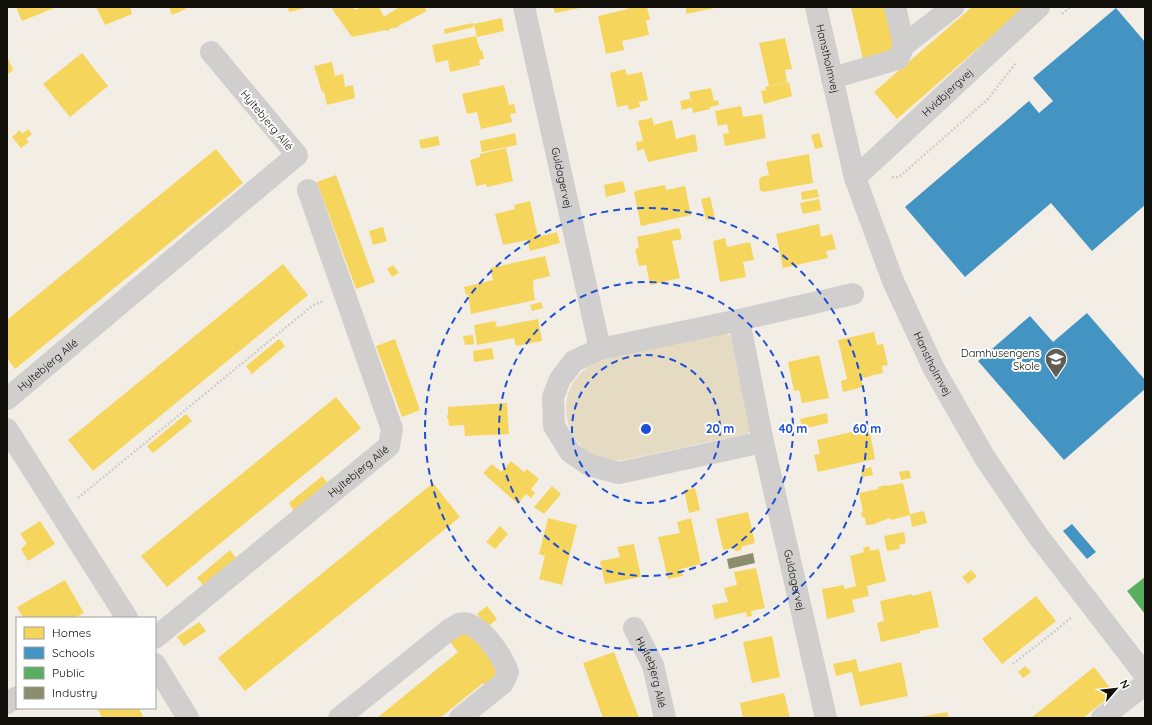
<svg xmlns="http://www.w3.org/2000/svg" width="1152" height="725" font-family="Quicksand,sans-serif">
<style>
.green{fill:#e5dac2}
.homes{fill:#f6d55c}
.schools{fill:#4393c3}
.public{fill:#5aae61}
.industry{fill:#8c8c6e}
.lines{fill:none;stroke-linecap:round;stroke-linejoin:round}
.path{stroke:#cececb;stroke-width:2.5;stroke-dasharray:2 2;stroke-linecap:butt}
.minor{stroke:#d0cfcd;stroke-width:22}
.ring{fill:none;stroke:#1d4ed8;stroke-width:2;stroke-dasharray:7 5}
.labels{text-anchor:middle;stroke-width:4;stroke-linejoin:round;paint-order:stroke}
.street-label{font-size:11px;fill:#110f09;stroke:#fff}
.poi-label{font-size:11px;fill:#110f09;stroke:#fff;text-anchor:end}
.centre{fill:#1d4ed8;stroke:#fff;stroke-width:2}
.ring-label{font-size:12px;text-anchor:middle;font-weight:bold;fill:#1d4ed8;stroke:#fff;stroke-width:4;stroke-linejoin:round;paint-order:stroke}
</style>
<rect width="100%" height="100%" fill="#f2eee5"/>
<path class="green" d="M722,333L728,334L734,339L751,431L746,434L624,460C619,460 613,461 609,460C566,452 551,399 584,370C593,363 604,360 615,357Z"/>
<g class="homes">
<polygon points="16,7 57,7 22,21"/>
<polygon points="96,7 130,7 132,14 105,25"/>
<polygon points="169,7 185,7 186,9 172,15"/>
<polygon points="288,7 305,7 305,8 289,12"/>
<polygon points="335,7 353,7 355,10 362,7 379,7 384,17 399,7 424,7 427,11 398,26 399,27 389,29 389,31 386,31 386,30 352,37 332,9"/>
<polygon points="553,7 580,7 580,8 555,13"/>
<polygon points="627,7 647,7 650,20 646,20 649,35 622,41 624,50 606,54 598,16 628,9"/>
<polygon points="686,7 715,7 715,8 686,14"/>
<polygon points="851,7 886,7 897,52 863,60"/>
<polygon points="972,7 1025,7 897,119 874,92"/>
<polygon points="502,18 504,31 477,37 474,24"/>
<polygon points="473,23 474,27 445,34 444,29"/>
<polygon points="476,36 480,50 482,50 484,59 479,60 480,65 450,72 448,60 436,63 432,45"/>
<polygon points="785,38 792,69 785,70 787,82 769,86 759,43"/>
<polygon points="82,53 108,86 70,117 43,84"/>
<polygon points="7,56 13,70 7,75"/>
<polygon points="332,62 335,76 343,74 345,87 353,85 355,98 327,105 324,92 322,92 314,66"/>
<polygon points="625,69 627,75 642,72 648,100 639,102 640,107 629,110 628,105 617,107 610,73"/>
<polygon points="789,82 792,96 764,104 761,91 766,90 765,87"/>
<polygon points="504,85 509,105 514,104 516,113 510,114 512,122 481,129 477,112 467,114 462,94"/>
<polygon points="711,88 714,101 718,100 719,105 710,107 710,109 693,113 692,107 682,110 680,101 690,99 692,105 689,92"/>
<polygon points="741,106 743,117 762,114 766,138 725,146 723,134 729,133 727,124 718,126 715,111"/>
<polygon points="652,118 654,125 672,120 676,139 695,134 698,151 648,162 644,149 637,151 636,142 643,141 638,121"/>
<polygon points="28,129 32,134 26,139 29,142 21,148 12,137 20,130 22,134"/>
<polygon points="515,133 517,145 482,152 480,141"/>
<polygon points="819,133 823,147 815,149 811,135"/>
<polygon points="438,136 440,145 421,149 419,140"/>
<polygon points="506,148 513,181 487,187 486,184 476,186 470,160 480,157 480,154"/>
<polygon points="216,149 243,183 15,369 7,358 7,320"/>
<polygon points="809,154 813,183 763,192 760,190 759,180 761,177 769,175 766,162"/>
<polygon points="336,175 375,282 356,289 317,182"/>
<polygon points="623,181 626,192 606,197 604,185"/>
<polygon points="665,185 666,190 685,186 691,215 641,226 634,192 639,190"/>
<polygon points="817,189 819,197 802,200 801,192"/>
<polygon points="710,197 715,218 706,220 701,199"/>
<polygon points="819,199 821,210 803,214 800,203"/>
<polygon points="530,201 538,237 557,232 560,243 530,251 527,240 503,245 495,214 515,209 514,205"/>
<polygon points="819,224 821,237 832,234 836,249 826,251 828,258 783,268 776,234"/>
<polygon points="383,227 387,241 373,245 369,231"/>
<polygon points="679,228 682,239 672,241 680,278 650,285 646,265 639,266 635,249 639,248 637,237"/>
<polygon points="725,238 727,247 750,242 754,260 743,262 746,277 720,282 713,241"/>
<polygon points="545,256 550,276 533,280 534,286 533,287 535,300 471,314 468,294 466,295 464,287 493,280 490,268"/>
<polygon points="283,264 308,295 93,471 68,440"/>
<polygon points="393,265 399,273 392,277 387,269"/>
<polygon points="541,302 543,308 532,311 530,305"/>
<polygon points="538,319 542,341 516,346 514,338 477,345 474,325 495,321 497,327"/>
<polygon points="874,332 877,345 883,344 888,365 882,366 883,373 869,376 869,377 861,378 863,387 843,392 841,381 847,379 838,340"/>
<polygon points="473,335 474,344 465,345 463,336"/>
<polygon points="279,339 285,346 252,374 246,366"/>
<polygon points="395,339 420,410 402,417 376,346"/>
<polygon points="492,348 494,359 474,362 473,351"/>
<polygon points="819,355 829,398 802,403 799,390 794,391 788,362"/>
<polygon points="336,397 361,428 167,587 141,556"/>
<polygon points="507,403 509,434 465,436 464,425 449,426 448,418 447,418 447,415 448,415 448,407"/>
<polygon points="827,413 828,423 802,429 800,419"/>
<polygon points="186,414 192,421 153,453 147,446"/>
<polygon points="869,428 875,459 818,472 814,455 820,454 817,440"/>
<polygon points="511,461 524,472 527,469 539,479 531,489 535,493 531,498 526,494 518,504 483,473 492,464 501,472"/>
<polygon points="871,467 873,475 862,477 861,470"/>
<polygon points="909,470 911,478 901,480 899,472"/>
<polygon points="322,476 328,483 294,511 289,503"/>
<polygon points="433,483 460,517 245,691 218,658"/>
<polygon points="903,483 910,514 924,511 927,523 912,527 910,515 891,520 890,518 876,523 876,524 866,525 865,518 862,517 861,512 863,511 859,493 878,489 878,487 886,485 887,486"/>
<polygon points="552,486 561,494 544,514 534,507"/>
<polygon points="695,488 700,510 689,513 684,490"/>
<polygon points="748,512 755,543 741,547 742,550 735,551 734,548 723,550 716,519"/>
<polygon points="548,518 577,525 562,585 539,579 545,556 539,554"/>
<polygon points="691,518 701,564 681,569 683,576 668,579 658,537 680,533 677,522"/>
<polygon points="40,521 55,544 28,561 21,549 27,543 20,534"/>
<polygon points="500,526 508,534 495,549 486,542"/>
<polygon points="904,532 906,543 899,545 900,549 887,551 884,536"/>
<polygon points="634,544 641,577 605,584 600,561 620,557 617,547"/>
<polygon points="869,546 870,551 879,549 886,581 867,586 869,596 852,600 855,612 827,619 822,589 844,585 844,589 856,586 850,556 864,552 863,548"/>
<polygon points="230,550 236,558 203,585 197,578"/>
<polygon points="756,568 765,608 751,611 752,616 747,617 746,612 715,619 712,605 728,602 724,588 737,585 734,572"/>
<polygon points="971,570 977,576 968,584 962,577"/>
<polygon points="65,580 84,613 74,618 23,618 17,607"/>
<polygon points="931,591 939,627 920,631 920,633 881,642 877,623 884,621 880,601 912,594 912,596"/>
<polygon points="1036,596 1056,621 1002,664 982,639"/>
<polygon points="487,606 497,619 488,627 477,614"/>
<polygon points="199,622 206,631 184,646 177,637"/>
<polygon points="464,629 473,640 477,637 501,675 486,687 483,683 440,718 377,718 458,652 449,641"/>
<polygon points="772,636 780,677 752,683 743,642"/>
<polygon points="614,652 639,718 603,718 583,663"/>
<polygon points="856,659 859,672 901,662 908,696 860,706 852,672 836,676 833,664"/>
<polygon points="1025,666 1031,672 1023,678 1018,672"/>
<polygon points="1094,667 1114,693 1083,718 1031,718"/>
<polygon points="784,693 790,718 743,718 740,703"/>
<polygon points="97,708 139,708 144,718 102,718"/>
<polygon points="947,712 949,718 920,718 920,717"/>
</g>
<g class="schools">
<polygon points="1116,8 1145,42 1145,205 1092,251 1051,203 965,277 905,207 1029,101 1039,113 1053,101 1033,78"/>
<polygon points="1087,313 1145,380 1145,389 1064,460 978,361 1030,316 1053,342"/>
<polygon points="1072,524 1096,552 1087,559 1063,531"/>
</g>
<polygon class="public" points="1145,577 1145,614 1127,591"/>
<polygon class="industry" points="753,553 755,563 729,569 727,559"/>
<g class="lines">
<g class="path">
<polyline points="1062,14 1070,7"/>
<polyline points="892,177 899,177 987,100 1016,63"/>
<polyline points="78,498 312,306 323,301"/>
<polyline points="1013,664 1071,618"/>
</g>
<g class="minor">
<path id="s1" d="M524,7L600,349"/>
<path id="s2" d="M816,7L855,178L893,281L934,369L985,458L1038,536L1145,675"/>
<polyline points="895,7 904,45 953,7"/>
<polyline points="832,78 898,59 904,45"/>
<path id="s3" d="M855,178L1039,7"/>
<path id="s4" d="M739,320L763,442L826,718"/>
<path id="s5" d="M7,399L297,155L211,52"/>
<polyline points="7,429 127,618"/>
<polyline points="763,442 619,473 589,465 570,452 554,426 553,397 560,379 574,361 600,349 739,320 853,294"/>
<path id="s6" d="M634,628L653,665L665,718"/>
<path id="s7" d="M155,638L389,446L392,429L308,190"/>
<polyline points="155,664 188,718"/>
<polyline points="7,703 17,697"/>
<path d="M339,718L450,629C453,628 456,625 459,624C478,618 503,657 508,672L503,683L460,718"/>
<polyline points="1102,718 1145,684"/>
</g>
</g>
<g class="ring">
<circle cx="646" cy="429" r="74"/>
<circle cx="646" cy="429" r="147"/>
<circle cx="646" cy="429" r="221"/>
</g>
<defs>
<g id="school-pin" transform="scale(1.15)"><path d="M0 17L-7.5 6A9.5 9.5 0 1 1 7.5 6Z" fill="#605d56" stroke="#fff"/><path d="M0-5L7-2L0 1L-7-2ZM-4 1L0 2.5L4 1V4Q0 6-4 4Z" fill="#fff"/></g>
</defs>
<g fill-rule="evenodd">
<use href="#school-pin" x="1056" y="359"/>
</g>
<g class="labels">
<g class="street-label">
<text dy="4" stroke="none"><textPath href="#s2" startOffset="53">Hanstholmvej</textPath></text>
<text dy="4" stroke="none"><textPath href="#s3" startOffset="126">Hvidbjergvej</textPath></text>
<text transform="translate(267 120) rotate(50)" y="4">Hyltebjerg Allé</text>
<text dy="4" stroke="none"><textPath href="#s1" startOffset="175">Guldagervej</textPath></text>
<text dy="4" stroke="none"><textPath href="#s2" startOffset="377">Hanstholmvej</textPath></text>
<text dy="4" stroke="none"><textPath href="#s5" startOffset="53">Hyltebjerg Allé</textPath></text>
<text dy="4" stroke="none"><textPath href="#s7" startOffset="263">Hyltebjerg Allé</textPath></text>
<text dy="4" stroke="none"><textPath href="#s4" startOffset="266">Guldagervej</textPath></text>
<text dy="4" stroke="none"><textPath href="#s6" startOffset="48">Hyltebjerg Allé</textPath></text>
</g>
<g class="poi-label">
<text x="1040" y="357">Damhusengens<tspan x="1040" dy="13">Skole</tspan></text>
</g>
</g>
<circle cx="646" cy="429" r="6" class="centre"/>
<g class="ring-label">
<text x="720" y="433">20 m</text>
<text x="793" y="433">40 m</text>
<text x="867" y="433">60 m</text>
</g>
<rect width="1152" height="725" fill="none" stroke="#110f09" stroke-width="16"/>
<rect x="16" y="617" width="140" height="92" fill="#ffffff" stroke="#a09f9d"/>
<rect x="24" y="627" width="20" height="12" fill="#f6d55c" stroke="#a09f9d"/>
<text x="52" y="637" font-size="12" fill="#110f09">Homes</text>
<rect x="24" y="647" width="20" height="12" fill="#4393c3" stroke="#a09f9d"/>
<text x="52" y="657" font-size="12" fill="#110f09">Schools</text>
<rect x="24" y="667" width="20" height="12" fill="#5aae61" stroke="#a09f9d"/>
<text x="52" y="677" font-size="12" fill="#110f09">Public</text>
<rect x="24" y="687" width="20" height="12" fill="#8c8c6e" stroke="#a09f9d"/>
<text x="52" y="697" font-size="12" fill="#110f09">Industry</text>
<g transform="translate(1116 689) rotate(62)" stroke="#ffffff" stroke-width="3" paint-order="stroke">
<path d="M0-3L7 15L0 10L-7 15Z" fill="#110f09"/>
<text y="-6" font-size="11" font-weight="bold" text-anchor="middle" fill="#110f09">N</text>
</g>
</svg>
